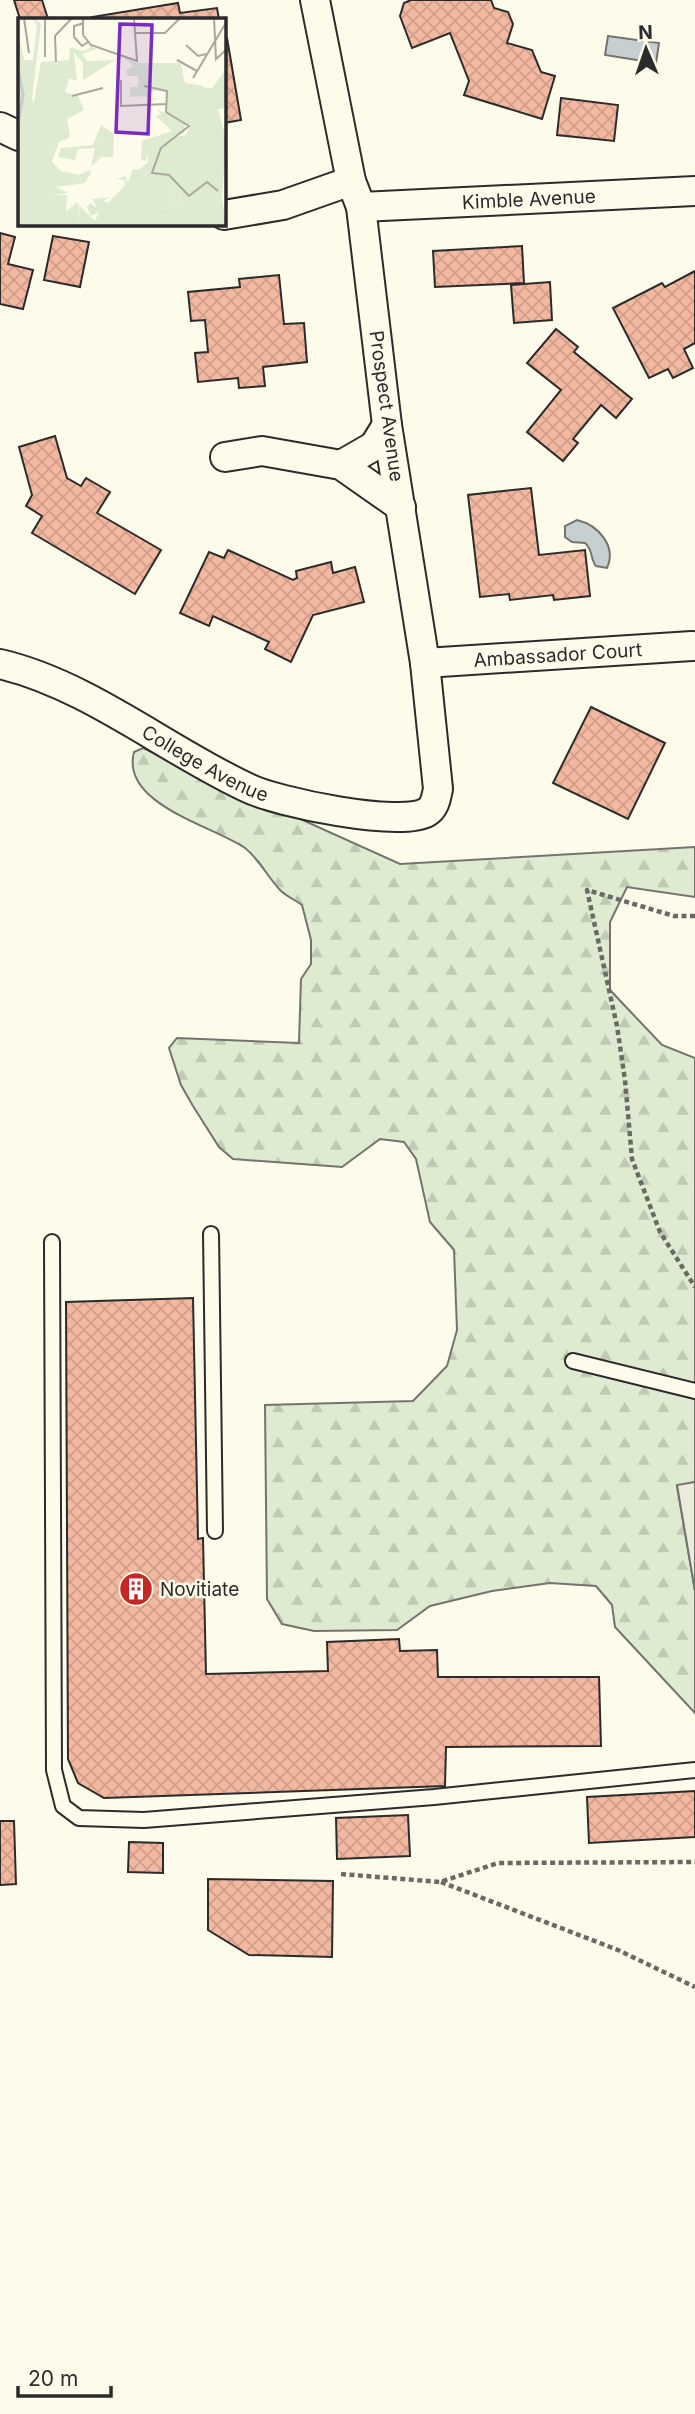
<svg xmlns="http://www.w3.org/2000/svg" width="695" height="2414" font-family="Inter,sans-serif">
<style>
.forest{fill:url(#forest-firs);stroke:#74746e;stroke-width:2}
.parking{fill:#eceadb;stroke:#74746e;stroke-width:2}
.water{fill:#c7d0d0;stroke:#74746e;stroke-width:2}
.building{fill:url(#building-cross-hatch);stroke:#2b2b2b;stroke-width:2}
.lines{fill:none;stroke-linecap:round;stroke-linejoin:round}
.lane-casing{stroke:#2b2b2b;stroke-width:18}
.street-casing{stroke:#2b2b2b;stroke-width:32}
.path{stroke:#6a6964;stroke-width:4.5;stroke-dasharray:5 3.5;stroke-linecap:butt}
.lane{stroke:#fdfbea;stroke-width:14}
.street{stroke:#fdfbea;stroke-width:28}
.labels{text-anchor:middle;stroke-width:5;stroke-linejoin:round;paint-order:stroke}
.street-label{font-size:19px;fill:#2b2b2b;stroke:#fdfbea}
.poi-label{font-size:19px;fill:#2b2b2b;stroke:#fdfbea;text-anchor:start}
.inset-river{fill:none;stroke:#c7d0d0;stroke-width:3.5}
.inset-road{fill:none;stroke:#a9a89e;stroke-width:2}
.view{fill:#7b2cbf;fill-opacity:0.15;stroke:#7b2cbf;stroke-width:3.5}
.inset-edge{fill:none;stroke:#2b2b2b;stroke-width:3.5}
</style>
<defs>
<pattern id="forest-firs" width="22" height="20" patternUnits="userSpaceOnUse" patternTransform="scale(1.75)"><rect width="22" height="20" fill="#deebd1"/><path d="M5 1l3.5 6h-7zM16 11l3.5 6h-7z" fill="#bfcab4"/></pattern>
<pattern id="building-cross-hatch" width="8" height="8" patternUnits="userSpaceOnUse" patternTransform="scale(1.75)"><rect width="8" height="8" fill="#f2b8a0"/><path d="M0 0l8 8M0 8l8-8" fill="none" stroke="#d09e8a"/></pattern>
</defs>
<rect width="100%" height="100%" fill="#fdfbea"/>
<path class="forest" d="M143,748L400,864L695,847V897L627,887L610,922V990L662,1045L695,1058V1482L677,1486L695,1591V1713L615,1627L612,1605L596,1586L550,1583L492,1591L430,1606L397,1630L314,1631L282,1624L267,1599L265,1405L413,1401L447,1366L457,1330L454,1250L430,1222L416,1159L404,1142L380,1139L342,1167L233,1159L219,1147L193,1106L181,1085L169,1048L177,1038L299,1043L301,979L311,964V940L302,905C295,900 286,896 280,890C268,877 258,858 245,848C213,826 120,804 134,752Z"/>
<polygon class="parking" points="695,1482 695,1591 677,1485"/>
<g class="water">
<polygon points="608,36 659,43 656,63 605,55"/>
<path d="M577,520C598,525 617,546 607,568L596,566C590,559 593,549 585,543L572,542L565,537V526Z"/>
</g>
<g class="building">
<polygon points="14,0 42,0 48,19 20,19"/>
<polygon points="411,0 491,0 494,8 508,12 513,24 507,43 532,50 541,72 555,76 542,119 464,95 469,81 450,33 412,48 400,16 404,3"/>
<polygon points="178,3 180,13 217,8 219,19 92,19 92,17"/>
<polygon points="227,38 241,120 224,123 224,39"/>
<polygon points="561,98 618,105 614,141 557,135"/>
<polygon points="0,233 15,237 8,264 33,270 23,309 0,304"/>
<polygon points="53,236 89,242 80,287 44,280"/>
<polygon points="522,246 524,283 435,287 433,251"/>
<polygon points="695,271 695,343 684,349 693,368 673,378 668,369 649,378 613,308 662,283 665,287"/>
<polygon points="279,275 284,324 304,323 307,362 263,367 265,386 239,388 238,378 198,382 195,353 208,352 205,320 191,321 188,292 240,287 239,279"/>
<polygon points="550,282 552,320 514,323 511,285"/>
<polygon points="556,329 578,347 574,352 632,399 616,418 601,405 573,439 578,443 563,461 527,432 561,390 527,363"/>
<polygon points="55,436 67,478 81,486 86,478 110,492 97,513 161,550 135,594 32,533 42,516 26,506 32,495 19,447"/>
<polygon points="531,488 539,555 585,550 590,596 554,600 553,595 510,600 509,594 480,597 468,495"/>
<polygon points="228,550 293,580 297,578 296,571 331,562 333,573 355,567 364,602 313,615 291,662 265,649 269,642 213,616 209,626 180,613 209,552 224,558"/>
<polygon points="591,707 665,743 628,819 553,783"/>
<polygon points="193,1298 198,1539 203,1538 206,1674 328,1671 327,1642 399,1639 400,1651 437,1650 438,1677 599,1677 601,1746 446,1747 445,1786 104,1798 78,1783 68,1759 66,1302"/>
<polygon points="695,1791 695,1837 589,1843 587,1797"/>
<polygon points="408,1815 410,1856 337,1859 336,1818"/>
<polygon points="0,1821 14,1821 16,1884 0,1885"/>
<polygon points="129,1842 163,1843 163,1873 128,1872"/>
<polygon points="208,1879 333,1881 332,1957 249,1955 208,1930"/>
</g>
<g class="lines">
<g class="lane-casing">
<g id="lane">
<polyline points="211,1234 215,1531"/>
<polyline points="52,1242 54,1770 63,1806 79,1818 144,1820 434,1797 695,1770"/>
<polyline points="573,1361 695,1391"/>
</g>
</g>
<g class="street-casing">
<g id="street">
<polyline points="0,127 19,136"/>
<path id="s1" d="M361,207L695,191"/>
<polyline points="224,215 283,205 351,181"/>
<polyline points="225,457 262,451 341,465 401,507"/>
<polyline points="341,465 374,446 387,425"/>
<path id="s2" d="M425,663L692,646"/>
<path id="s3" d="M0,664C89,685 166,750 248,788C276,802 401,828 427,812C435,807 436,798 438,789L425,663L387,425L361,207L351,181L315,0"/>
</g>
</g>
<g class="path">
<polyline points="695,916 674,916 587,890 617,1026 625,1080 632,1159 660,1232 695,1287"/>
<polyline points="341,1874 440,1882 498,1863 695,1862"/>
<polyline points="441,1882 618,1950 695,1987"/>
</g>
<use href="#lane" class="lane"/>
<use href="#street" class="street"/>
</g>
<defs>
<g id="building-disc" transform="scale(1.75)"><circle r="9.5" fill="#c62828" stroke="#fdfbea"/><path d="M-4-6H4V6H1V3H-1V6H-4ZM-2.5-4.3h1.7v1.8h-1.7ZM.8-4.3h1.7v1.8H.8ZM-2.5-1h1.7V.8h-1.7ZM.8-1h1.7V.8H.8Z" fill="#fff"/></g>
</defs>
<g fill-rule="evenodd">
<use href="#building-disc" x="136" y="1589"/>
</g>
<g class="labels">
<g class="street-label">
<text dy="7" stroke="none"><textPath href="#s1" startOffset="168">Kimble Avenue</textPath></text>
<text transform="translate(387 406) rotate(82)" y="7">Prospect Avenue</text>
<text dy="7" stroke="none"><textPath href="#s2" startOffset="133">Ambassador Court</textPath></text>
<text dy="7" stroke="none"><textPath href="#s3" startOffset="229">College Avenue</textPath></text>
</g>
<g class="poi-label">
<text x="160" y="1596">Novitiate</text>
</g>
</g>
<g transform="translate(18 18)">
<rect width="208" height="208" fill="#fdfbea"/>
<path d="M36,43L42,49L24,84L45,60L26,187L29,177H49L48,193L60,184L61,208H0V109L16,84L23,44ZM121,45H162L167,65L185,68L188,107L171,108L148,94L149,74L137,70ZM155,173L161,176L164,189L144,191L139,187L141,179ZM126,189L132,195L203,208H111Z" fill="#deebd1"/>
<path d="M15,0L23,6L14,80L17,97L25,74L42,49L38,43L51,42L52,29L65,33L72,30L70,26L78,31L64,36L69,43L97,42L65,62V45L56,35L59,62L51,61L47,74L60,78L66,92L49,101L52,119L41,124L34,144L43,153L61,157L71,152L73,155L67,165L38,169L50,175L28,178L29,193L18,202L45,208L0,205V173L5,171L4,163L0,162V14L6,42H15L19,8ZM107,40L119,45H162L165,53L153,57L129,47L128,51L146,66L142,72L131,74L132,81L141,80L131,84L127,78L112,79V69H119L121,63L119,58H110L108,53L115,48ZM208,51V90L200,91L208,121L204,181L208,208H151L147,197L134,201L126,189L114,207L61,208V187L77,203L81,194L73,198L69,188L73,185L79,191L75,181L92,179L85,183L90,185L107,167L106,162L99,161L107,158L110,165L115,151L121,152L130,144V134L128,143L123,141L124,123L154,113L138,98L143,96L139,91L167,105L166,115L152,120L168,117L174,104L182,99L177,84L160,89L161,73L165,78L177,69L194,70ZM155,173L162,178L164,189L144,191L139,187L141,179ZM83,107L96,116L95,139H83L73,149L77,130L60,131L57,142L40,139L43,130L75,127Z" fill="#deebd1" fill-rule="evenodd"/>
<path class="inset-river" d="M0,52L5,77L0,104"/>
<path class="inset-road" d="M6,0L11,35M27,0V39M65,0V17L73,27L119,43L116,0M196,0L198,41L209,31M66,5L56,8V19L64,28L70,24M118,15H147L162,0M168,27L180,38L188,36M159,42L179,53M38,44L37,18L54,0M175,60L209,3M103,62V88L148,86M126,68L149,73L148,94L171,108L143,130L134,155L151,157L171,178L189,164L200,173M54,78L85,70"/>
<path class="view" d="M102,6L134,7L130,116L98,114Z"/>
<rect width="208" height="208" class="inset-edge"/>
</g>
<g transform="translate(646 49) rotate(358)" stroke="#fdfbea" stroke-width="5" paint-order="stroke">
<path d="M0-5L12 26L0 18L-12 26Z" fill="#2b2b2b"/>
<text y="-10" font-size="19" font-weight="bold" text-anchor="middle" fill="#2b2b2b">N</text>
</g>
<path d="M18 2386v10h93v-10" fill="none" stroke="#2b2b2b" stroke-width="3.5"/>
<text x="28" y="2386" font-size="21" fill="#2b2b2b" stroke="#fdfbea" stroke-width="5" paint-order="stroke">20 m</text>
</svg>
